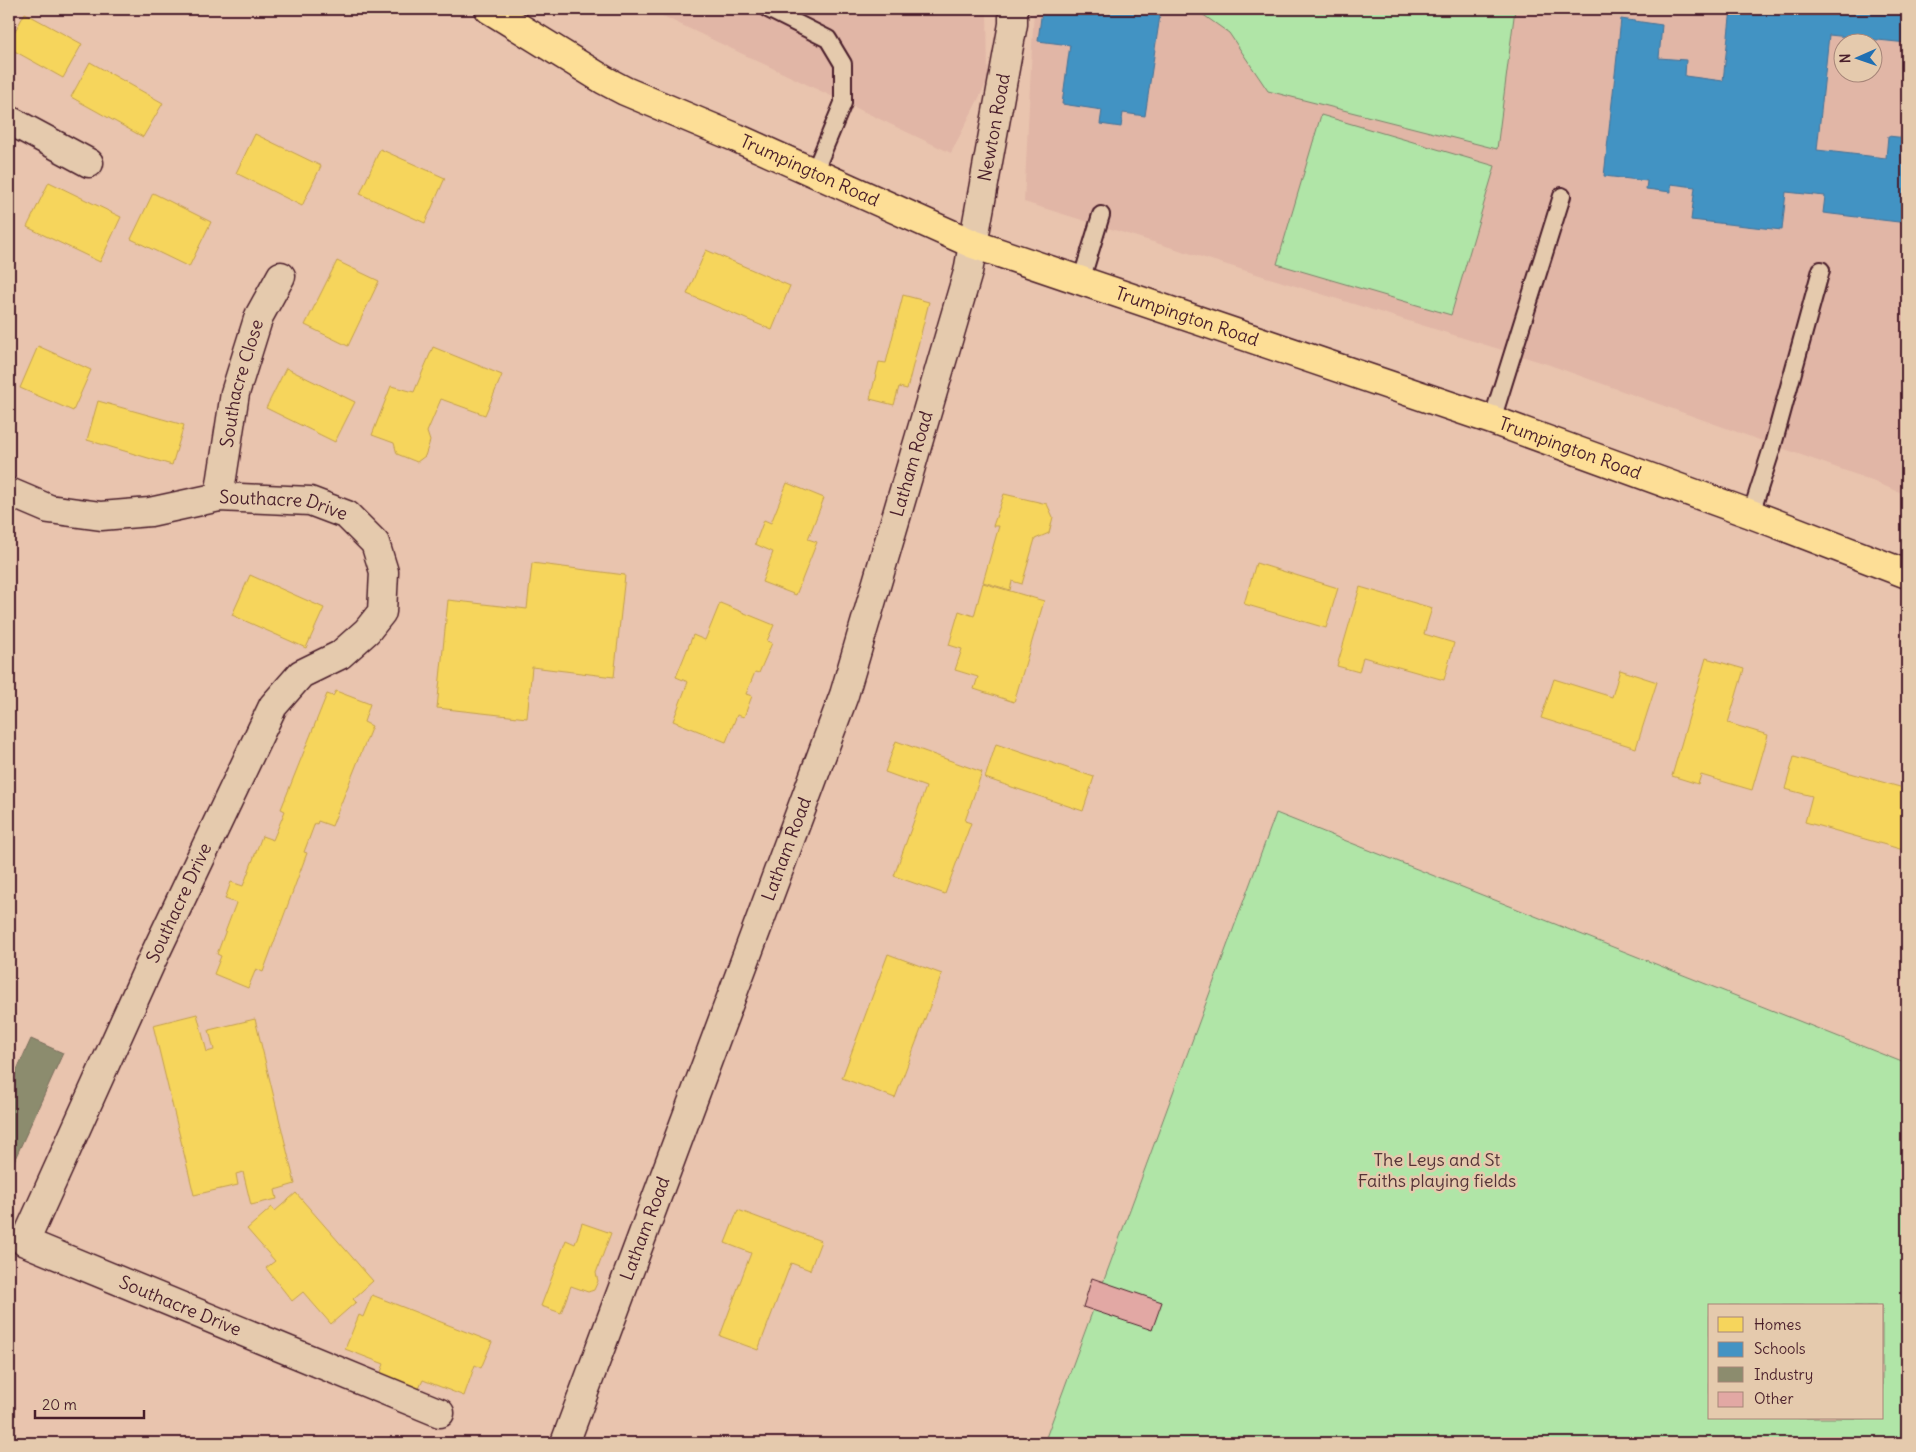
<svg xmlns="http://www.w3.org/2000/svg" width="1916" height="1452" font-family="Delius,sans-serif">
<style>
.built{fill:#e1b6a6;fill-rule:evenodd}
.green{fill:#b0e5a7;stroke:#7d8269;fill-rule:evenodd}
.homes{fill:#f6d55c;stroke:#c29e4d}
.schools{fill:#4393c3;stroke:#457095}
.industry{fill:#8c8c6e;stroke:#786b5a}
.building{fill:#e2a8a4;stroke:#4a1f2b}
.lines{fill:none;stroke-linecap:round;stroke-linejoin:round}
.service-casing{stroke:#4a1f2b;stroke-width:20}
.minor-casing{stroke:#4a1f2b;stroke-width:31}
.primary-casing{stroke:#4a1f2b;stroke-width:31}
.service{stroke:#e5caad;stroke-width:16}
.minor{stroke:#e5caad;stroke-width:28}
.primary{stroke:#fdde96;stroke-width:28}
.labels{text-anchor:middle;stroke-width:5;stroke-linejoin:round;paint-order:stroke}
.street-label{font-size:18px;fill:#4a1f2b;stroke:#e5caad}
.park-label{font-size:18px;fill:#543337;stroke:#e5caad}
</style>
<rect width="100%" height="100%" fill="#e9c4ae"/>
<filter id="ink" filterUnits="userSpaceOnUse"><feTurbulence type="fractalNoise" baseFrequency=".02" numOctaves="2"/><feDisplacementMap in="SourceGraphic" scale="10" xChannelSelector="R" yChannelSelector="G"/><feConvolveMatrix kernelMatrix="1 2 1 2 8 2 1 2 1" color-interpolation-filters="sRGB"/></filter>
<g filter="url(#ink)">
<g class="built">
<polygon points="648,9 987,9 988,80 951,153"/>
<path d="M1034,9H1907V495L1857,475L1547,364L1024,202ZM1844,42H1874V72H1844Z"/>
</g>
<g class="green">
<polygon points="1195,9 1515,9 1497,149 1268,91 1229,33"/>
<polygon points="1321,115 1495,166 1451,315 1277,264"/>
<path d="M1276,813L1907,1064V1443H1044ZM1710,1306H1882V1418H1710Z"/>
</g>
<g class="homes">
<polygon points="25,13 82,44 63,78 9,48 9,42"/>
<polygon points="90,62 163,103 143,137 71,97"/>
<polygon points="255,134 321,166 302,206 236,173"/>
<polygon points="380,149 445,178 425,223 360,194"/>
<polygon points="49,182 121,217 100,262 27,227"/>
<polygon points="153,193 211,222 189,267 131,239"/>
<polygon points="706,250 790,286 772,330 687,294"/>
<polygon points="337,261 379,281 348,346 305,325"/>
<polygon points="903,295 929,302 907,389 899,387 894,405 870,399 879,362 886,363"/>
<polygon points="38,346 91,370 73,411 20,388"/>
<polygon points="433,347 502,375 485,415 441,399 427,432 430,441 425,456 417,462 397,454 394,443 372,435 391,386 414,392"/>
<polygon points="286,368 355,402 335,442 266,408"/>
<polygon points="98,401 184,425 172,465 87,440"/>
<polygon points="787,483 824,498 808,539 817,542 796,595 762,582 773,552 755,544 764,520 771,523"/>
<polygon points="1004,494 1047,504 1053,517 1049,533 1035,539 1022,584 1012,581 1010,590 983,582 999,526 993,526"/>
<polygon points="532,563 625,575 614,677 532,667 527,718 437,708 448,600 527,609"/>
<polygon points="1256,563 1338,588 1326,628 1244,604"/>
<polygon points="250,575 324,608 306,648 232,615"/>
<polygon points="983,583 1044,601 1014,702 974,689 978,677 955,670 962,649 949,645 959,611 974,616"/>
<polygon points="1360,587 1432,608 1424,634 1454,643 1444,680 1363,657 1359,672 1337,666"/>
<polygon points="720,603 774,625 767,641 772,643 759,673 755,672 746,694 752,696 744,717 737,715 726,742 673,721 688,682 676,677 693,635 705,640"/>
<polygon points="1706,658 1744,669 1728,723 1768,735 1752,790 1701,775 1698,784 1672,776"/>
<polygon points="1620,670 1657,682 1636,748 1541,718 1554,679 1612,697"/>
<polygon points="336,691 370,704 364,722 372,726 332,826 318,821 317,824 315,823 304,852 307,853 263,972 256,969 248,988 214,974 221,956 217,954 236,903 225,899 231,882 243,886 262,836 273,840 285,811 281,809 327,694 333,696"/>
<polygon points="896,741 982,772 965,821 971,823 945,894 894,876 926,787 885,772"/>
<polygon points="996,744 1094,777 1083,811 985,778"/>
<polygon points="1794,757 1907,789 1907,851 1805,822 1812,796 1785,789"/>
<polygon points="888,954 942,974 895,1098 842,1078"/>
<polygon points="197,1014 207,1052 214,1050 209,1030 255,1019 295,1184 275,1190 277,1199 251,1205 243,1172 236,1174 238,1185 194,1195 153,1025"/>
<polygon points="296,1193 373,1281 353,1299 356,1302 331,1324 303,1292 292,1301 266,1268 275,1261 247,1229 272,1207 275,1211"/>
<polygon points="738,1210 821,1241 810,1270 791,1263 758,1350 720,1336 751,1253 725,1243"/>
<polygon points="582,1223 611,1233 596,1273 598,1281 594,1290 588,1292 571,1286 561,1313 541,1306 566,1240 575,1244"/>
<polygon points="372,1295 492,1342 481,1368 475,1365 464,1396 423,1380 417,1393 379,1377 384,1364 345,1349 359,1315 363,1317"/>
</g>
<g class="schools">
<polygon points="1042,9 1161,9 1145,116 1123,113 1121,127 1100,124 1102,110 1062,104 1070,45 1038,41"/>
<polygon points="1731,9 1907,9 1907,43 1829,35 1817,150 1886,158 1888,136 1907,138 1907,223 1823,213 1825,196 1786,192 1782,230 1691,220 1695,187 1671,184 1671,192 1646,189 1647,181 1604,176 1621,19 1662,25 1659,58 1686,60 1685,76 1723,81"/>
</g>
<polygon class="industry" points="31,1039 63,1053 9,1172 9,1087"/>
<polygon class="building" points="1092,1278 1162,1302 1152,1330 1083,1307"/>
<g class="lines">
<g class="service-casing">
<g id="service">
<polyline points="768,9 828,39 843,64 843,103 814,173"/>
<polyline points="1081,281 1101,215"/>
<polyline points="1492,420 1562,196"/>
<polyline points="1751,514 1773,445 1821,270"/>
</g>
</g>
<g class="minor-casing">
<g id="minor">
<polyline points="9,120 89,163"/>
<path id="s1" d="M9,492L49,509L101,516L150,512L219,497L310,501L347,515L375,543L384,572L382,612L367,631L340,655L301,674L273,706L153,958L25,1242L440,1413"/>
<path id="s2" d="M219,497L235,393L259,316L281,276"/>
<path id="s3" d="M565,1443L844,695L968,272L1013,24V9"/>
</g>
</g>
<g class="primary-casing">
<g id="primary">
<path id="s4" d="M489,9L604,80L625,91L737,138L973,244L1492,420L1751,514L1907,574"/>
</g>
</g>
<use href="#service" class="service"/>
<use href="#minor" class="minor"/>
<use href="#primary" class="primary"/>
</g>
</g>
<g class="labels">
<g class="street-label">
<text dy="6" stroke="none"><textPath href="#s3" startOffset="1386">Newton Road</textPath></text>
<text dy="6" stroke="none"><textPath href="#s4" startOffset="360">Trumpington Road</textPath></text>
<text dy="6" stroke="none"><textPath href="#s4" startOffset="765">Trumpington Road</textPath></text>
<text dy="6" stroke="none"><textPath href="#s2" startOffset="116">Southacre Close</textPath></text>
<text dy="6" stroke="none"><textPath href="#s4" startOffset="1170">Trumpington Road</textPath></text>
<text dy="6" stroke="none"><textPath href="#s3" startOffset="1039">Latham Road</textPath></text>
<text dy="6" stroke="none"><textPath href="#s1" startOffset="281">Southacre Drive</textPath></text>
<text dy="6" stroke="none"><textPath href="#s3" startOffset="634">Latham Road</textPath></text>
<text transform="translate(179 903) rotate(-65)" y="6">Southacre Drive</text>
<text dy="6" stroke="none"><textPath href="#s3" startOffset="229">Latham Road</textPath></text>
<text dy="6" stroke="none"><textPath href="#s1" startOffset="1361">Southacre Drive</textPath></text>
</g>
<g class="park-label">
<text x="1437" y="1166">The Leys and St<tspan x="1437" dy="21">Faiths playing fields</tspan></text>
</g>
</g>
<rect width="1916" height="1452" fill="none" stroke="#e5caad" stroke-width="30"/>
<rect x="15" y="15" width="1886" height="1422" fill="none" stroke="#4a1f2b" stroke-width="2" filter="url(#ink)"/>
<rect x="1708" y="1304" width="175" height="115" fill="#e5caad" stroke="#a78679"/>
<rect x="1718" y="1317" width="25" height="15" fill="#f6d55c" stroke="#a78679"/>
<text x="1754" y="1330" font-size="15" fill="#4a1f2b">Homes</text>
<rect x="1718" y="1342" width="25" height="15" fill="#4393c3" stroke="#a78679"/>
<text x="1754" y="1354" font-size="15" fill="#4a1f2b">Schools</text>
<rect x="1718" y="1367" width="25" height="15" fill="#8c8c6e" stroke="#a78679"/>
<text x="1754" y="1380" font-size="15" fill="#4a1f2b">Industry</text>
<rect x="1718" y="1392" width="25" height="15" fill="#e2a8a4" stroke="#a78679"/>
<text x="1754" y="1404" font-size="15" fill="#4a1f2b">Other</text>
<g transform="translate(1858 58) rotate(268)"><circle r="24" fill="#e5caad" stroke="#a78679"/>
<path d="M0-4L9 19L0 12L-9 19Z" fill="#1f6fb2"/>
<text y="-8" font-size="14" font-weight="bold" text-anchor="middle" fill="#4a1f2b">N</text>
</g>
<path d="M35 1410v8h109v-8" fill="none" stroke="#4a1f2b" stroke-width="2.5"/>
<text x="42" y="1410" font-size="15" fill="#4a1f2b" stroke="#e5caad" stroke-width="4" paint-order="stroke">20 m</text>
</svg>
